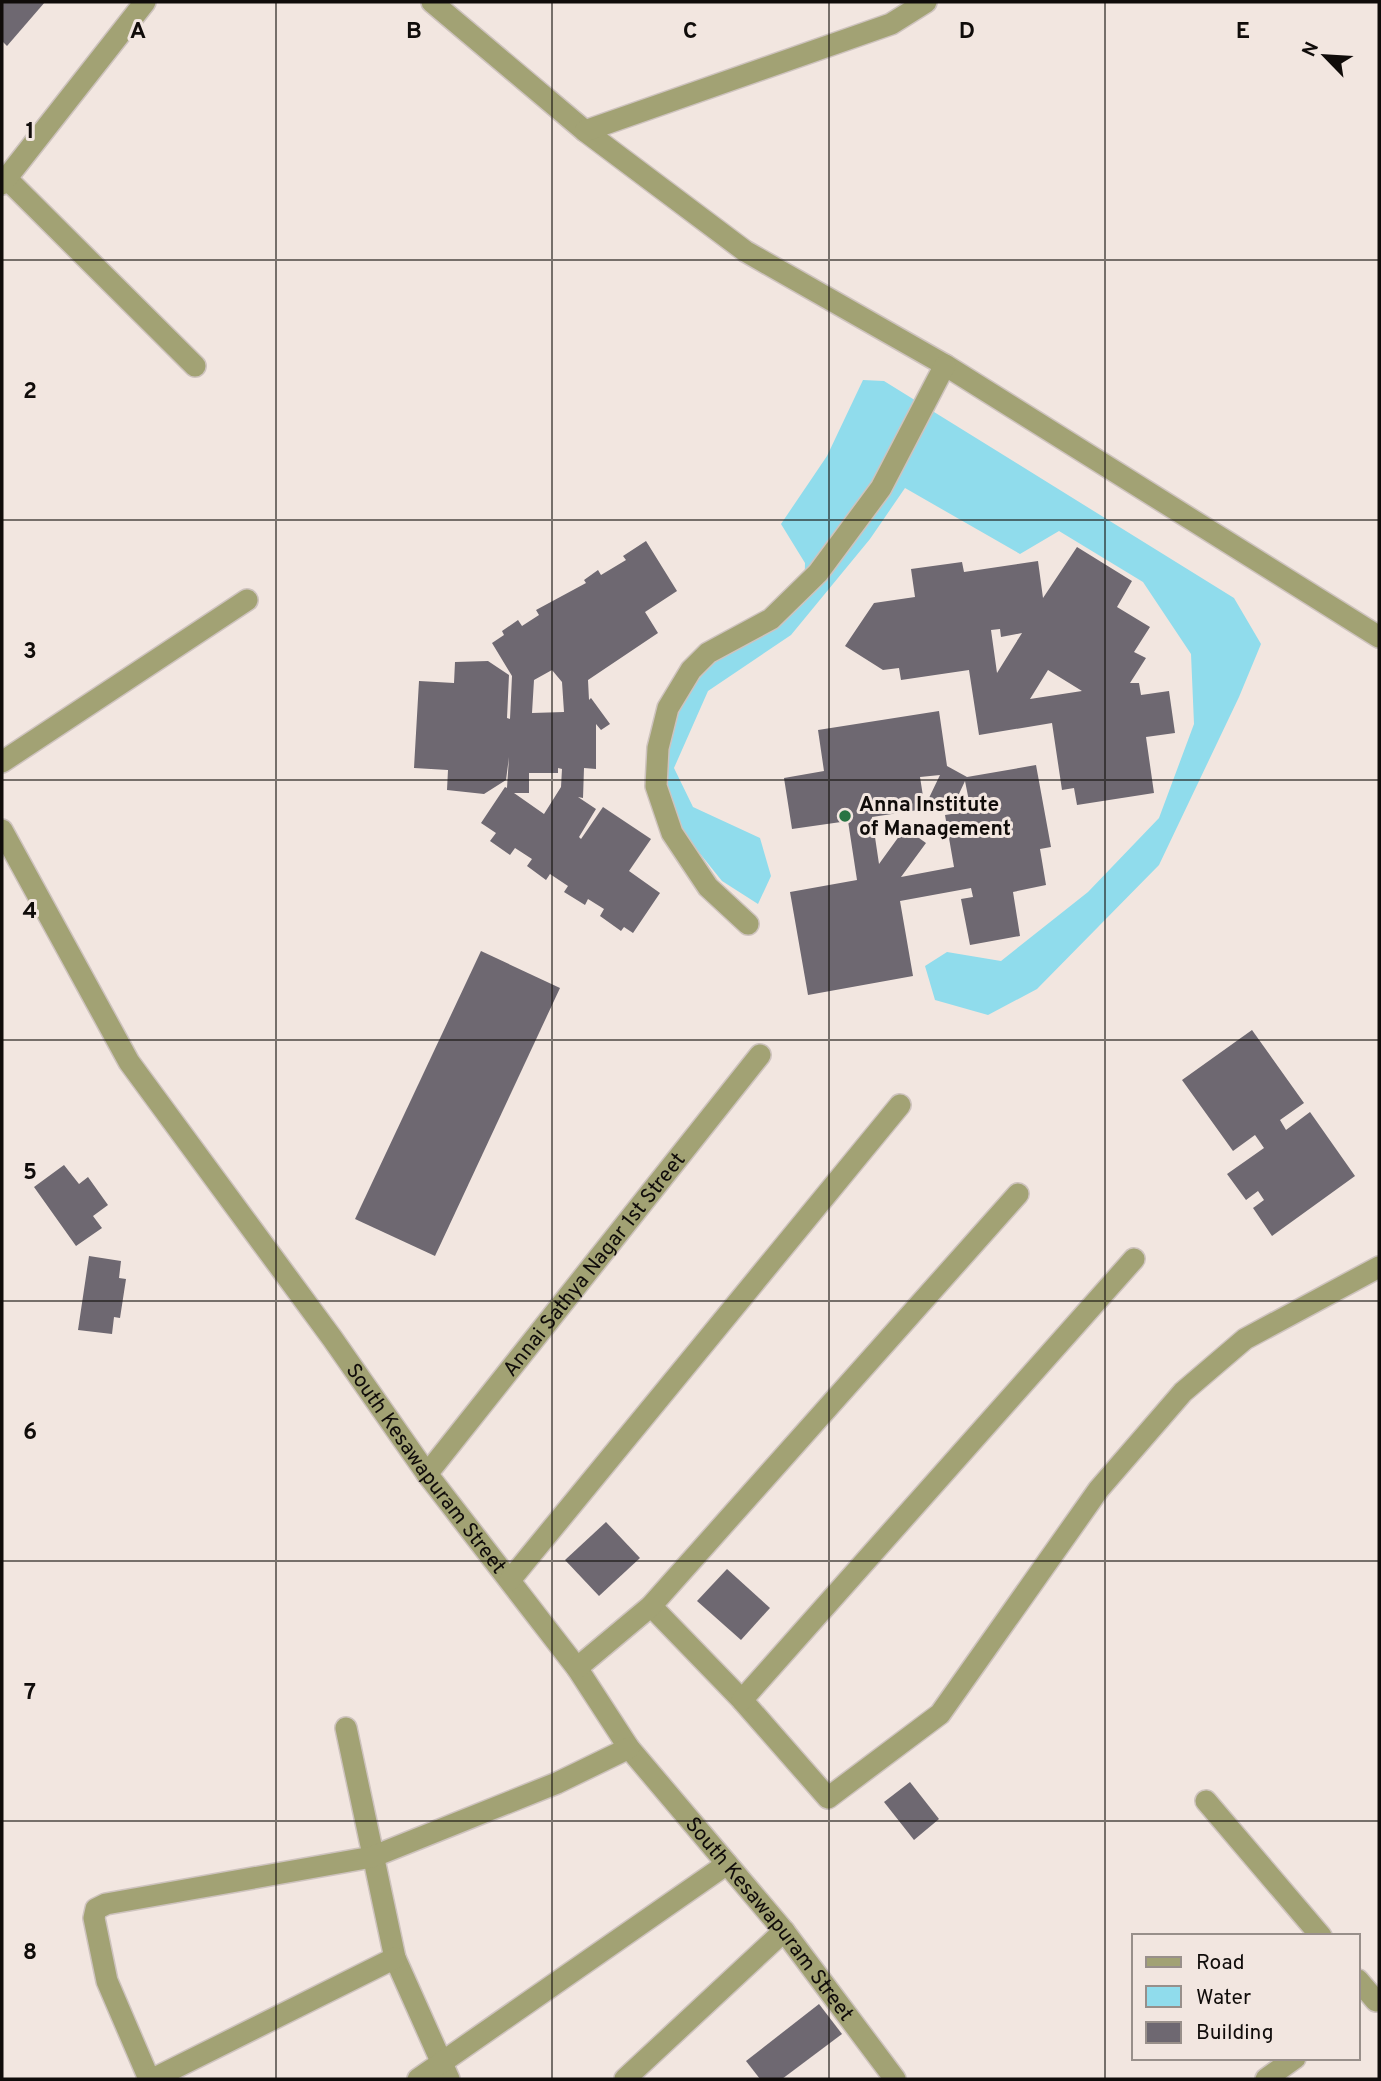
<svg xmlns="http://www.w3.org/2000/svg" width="1381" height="2081" font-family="Overpass,sans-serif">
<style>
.water{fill:#90dcec}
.building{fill:#6e6871;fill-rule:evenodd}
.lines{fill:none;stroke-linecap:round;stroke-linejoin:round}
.minor-casing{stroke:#cec3be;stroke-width:24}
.minor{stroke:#a2a274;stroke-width:21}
.grid{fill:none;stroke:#100c0a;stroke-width:2;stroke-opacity:0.55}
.poi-dot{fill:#287443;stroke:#f2e6e0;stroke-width:2.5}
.labels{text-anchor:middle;stroke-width:6;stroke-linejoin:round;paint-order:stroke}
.poi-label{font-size:21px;font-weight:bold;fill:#100c0a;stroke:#f2e6e0;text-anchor:start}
.street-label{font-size:21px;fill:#100c0a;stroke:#f2e6e0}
.grid-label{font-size:23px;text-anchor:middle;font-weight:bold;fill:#100c0a;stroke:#f2e6e0;stroke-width:6;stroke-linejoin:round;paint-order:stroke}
</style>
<rect width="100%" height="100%" fill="#f2e6e0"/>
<polygon class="water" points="863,380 884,381 1234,598 1261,644 1239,697 1159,865 1037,989 988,1015 935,1000 925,966 947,952 1001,961 1088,892 1159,818 1194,724 1191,654 1143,582 1059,531 1020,554 905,488 870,539 791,635 708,691 674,768 693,807 760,838 771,876 758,904 722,881 693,845 661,795 664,744 683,698 718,656 777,627 804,603 805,563 781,524 827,456"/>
<g class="building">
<polygon points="2,2 45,2 7,46 2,41"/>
<path d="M646,541L677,591L645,612L658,633L588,680L589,700L591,698L610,724L601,730L596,724V769L584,768L583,798L578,797L596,809L579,837L581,839L603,807L651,839L629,871L660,893L633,933L624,927L621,931L600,916L604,909L588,899L585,905L564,892L568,886L550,874L546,880L527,866L532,859L515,848L510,855L490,841L496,833L481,823L505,787L507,788L509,757L506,780L484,794L447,790L448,770L414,768L419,681L454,683L455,662L488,661L509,675L507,718L510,719L512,676L492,643L504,635L502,631L518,620L522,626L539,615L536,610L586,583L584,580L598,570L601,575L626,560L623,556ZM552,670L562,682L564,712L532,713L534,680ZM558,768L562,769L561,787L544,814L514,793H529V773H558Z"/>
<path d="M1077,547L1132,581L1117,607L1150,627L1134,652L1146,658L1130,683H1139L1141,695L1169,691L1175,733L1146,737L1154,793L1077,805L1074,788L1062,790L1052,723L979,735L969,670L901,680L899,668L883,670L845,646L874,603L915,597L911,569L962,562L964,572L1038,561L1043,598ZM1000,629L1001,637L1022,633L997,673L991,630ZM1048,670L1082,691L1030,699Z"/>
<path d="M939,711L947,766L967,777L1036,765L1051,847L1040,849L1046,885L1013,892L1020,936L970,945L961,899L973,897L971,888L900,901L913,976L808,995L790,892L857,880L848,821L792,829L784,778L824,771L818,730ZM940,775L928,800L951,811L965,781L971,811L945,815L954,867L901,877L926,843L905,828L879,864L872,817L925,809L920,777Z"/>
<polygon points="481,951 560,988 435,1256 355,1219"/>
<polygon points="1252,1030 1304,1103 1280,1120 1286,1130 1310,1112 1355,1176 1272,1236 1253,1208 1264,1200 1258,1191 1246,1200 1227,1174 1264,1148 1255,1135 1233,1151 1182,1080"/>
<polygon points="64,1165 79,1184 88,1177 108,1205 93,1216 102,1228 76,1246 34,1187"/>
<polygon points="89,1256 121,1261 119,1278 126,1279 120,1318 114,1317 112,1334 78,1330"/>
<polygon points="606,1522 640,1558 599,1596 565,1560"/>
<polygon points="727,1569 770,1608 741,1640 697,1601"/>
<polygon points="910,1782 939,1819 914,1840 884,1802"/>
<polygon points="819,2004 842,2034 782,2079 760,2079 746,2061"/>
</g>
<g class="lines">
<g class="minor-casing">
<g id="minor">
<polyline points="432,2 585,131 745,251 945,365 1379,637"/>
<polyline points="585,131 891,24 926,2"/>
<polyline points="6,178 195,366"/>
<polyline points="2,184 145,2"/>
<polyline points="2,762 247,600"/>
<path id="s1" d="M2,830L129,1062L332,1338L427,1474L577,1668L629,1748L784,1931L895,2079"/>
<polyline points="748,924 708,887 672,833 656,786 658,748 668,708 691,670 708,653 771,619 818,573 881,488 945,365"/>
<path id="s2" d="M427,1474L760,1055"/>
<polyline points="510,1580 900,1105"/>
<polyline points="651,1606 742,1700 828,1798 940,1714 1099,1489 1183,1392 1245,1339 1379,1267"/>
<polyline points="577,1668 651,1606 1018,1194"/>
<polyline points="742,1700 1134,1259"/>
<polyline points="346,1728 395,1958 449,2079"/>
<polyline points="1206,1801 1321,1936"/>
<polyline points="1358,1980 1376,2001"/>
<polyline points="149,2079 107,1981 94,1918 96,1909 106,1904 372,1857 557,1783 629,1748"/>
<polyline points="153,2079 395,1958"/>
<polyline points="418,2079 727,1864"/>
<polyline points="625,2079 784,1931"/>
<polyline points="1266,2079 1295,2058"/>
</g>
</g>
<use href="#minor" class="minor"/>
</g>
<path class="grid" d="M276,2V2079M552,2V2079M829,2V2079M1105,2V2079M2,260H1379M2,520H1379M2,780H1379M2,1040H1379M2,1301H1379M2,1561H1379M2,1821H1379"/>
<circle class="poi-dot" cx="845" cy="816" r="7"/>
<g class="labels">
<g class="poi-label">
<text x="859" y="811">Anna Institute<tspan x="859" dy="24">of Management</tspan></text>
</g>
<g class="street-label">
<text dy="7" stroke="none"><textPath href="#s2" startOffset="268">Annai Sathya Nagar 1st Street</textPath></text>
<text dy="7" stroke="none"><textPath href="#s1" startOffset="768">South Kesawapuram Street</textPath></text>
<text dy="7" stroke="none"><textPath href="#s1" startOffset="1335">South Kesawapuram Street</textPath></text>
</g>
</g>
<g class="grid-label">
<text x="138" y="38">A</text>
<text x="414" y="38">B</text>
<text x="690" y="38">C</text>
<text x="967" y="38">D</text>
<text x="1243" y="38">E</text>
<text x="30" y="138">1</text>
<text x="30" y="398">2</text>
<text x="30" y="658">3</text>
<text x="30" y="918">4</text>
<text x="30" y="1179">5</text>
<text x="30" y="1439">6</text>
<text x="30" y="1699">7</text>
<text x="30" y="1959">8</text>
</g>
<rect width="1381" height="2081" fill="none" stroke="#100c0a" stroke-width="7"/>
<rect x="1132" y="1934" width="228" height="126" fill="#f2e6e0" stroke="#988f8a" stroke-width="2"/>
<rect x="1146" y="1957" width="35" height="10" fill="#a2a274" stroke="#988f8a" stroke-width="2"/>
<text x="1196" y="1969" font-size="21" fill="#100c0a">Road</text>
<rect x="1146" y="1986" width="35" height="21" fill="#90dcec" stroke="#988f8a" stroke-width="2"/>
<text x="1196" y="2004" font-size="21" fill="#100c0a">Water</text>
<rect x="1146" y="2022" width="35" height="21" fill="#6e6871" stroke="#988f8a" stroke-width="2"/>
<text x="1196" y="2039" font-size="21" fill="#100c0a">Building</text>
<g transform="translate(1325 56) rotate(295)" stroke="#f2e6e0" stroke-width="5" paint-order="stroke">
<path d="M0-5L12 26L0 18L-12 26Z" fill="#100c0a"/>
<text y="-10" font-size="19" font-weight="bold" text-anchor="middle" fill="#100c0a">N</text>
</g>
</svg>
